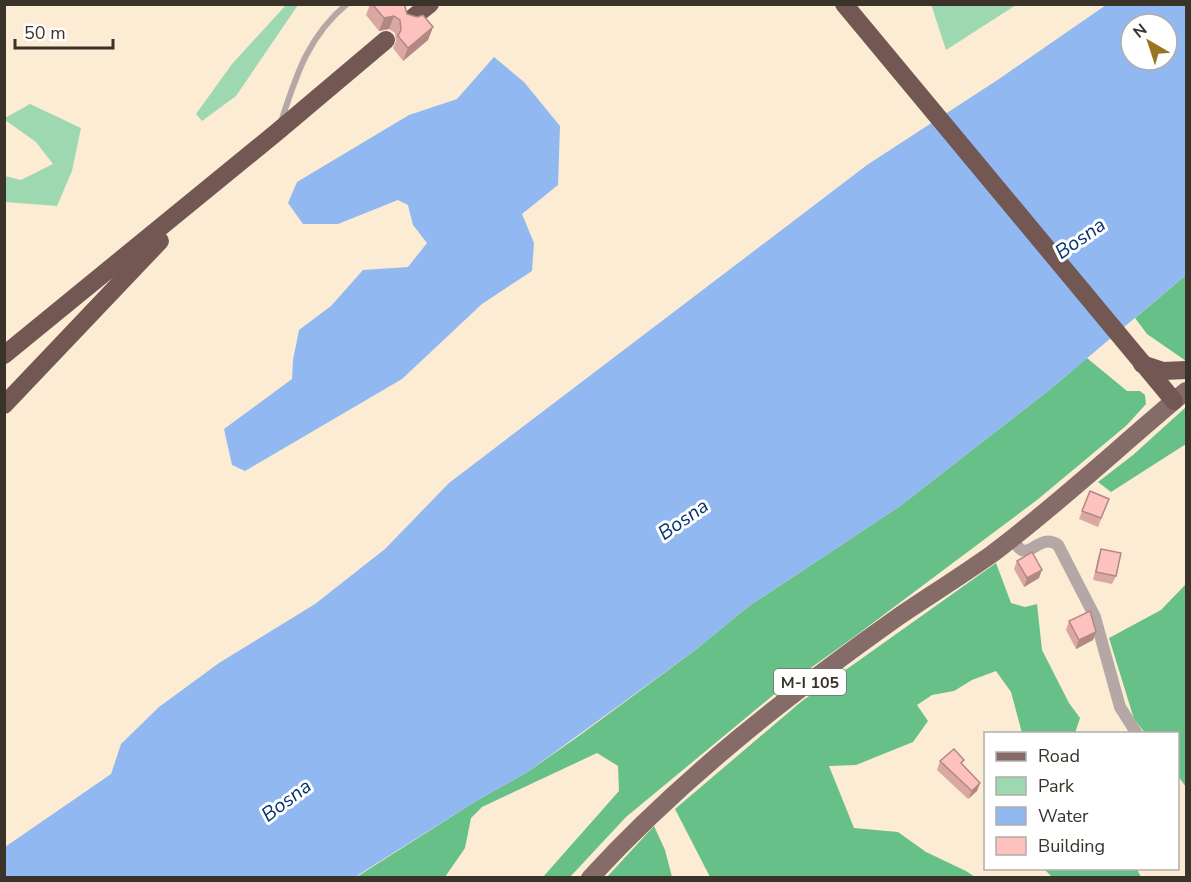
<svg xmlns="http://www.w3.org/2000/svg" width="1191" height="882" font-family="'Nunito Sans',sans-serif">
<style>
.green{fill:#9ed8b1}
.forest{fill:#68c089}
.water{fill:#92b8f2;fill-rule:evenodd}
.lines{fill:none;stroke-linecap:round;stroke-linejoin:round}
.lane{stroke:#b5a7a5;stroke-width:6}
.street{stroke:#b5a7a5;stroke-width:12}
.primary{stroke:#856c69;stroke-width:18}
.highway{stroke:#735753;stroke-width:18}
.wall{fill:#daa7a3}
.shaded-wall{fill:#b28885}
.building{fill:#fec2be;stroke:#b28885;stroke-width:1.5}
.labels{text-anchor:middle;stroke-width:6;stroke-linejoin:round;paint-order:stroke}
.shield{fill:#fff;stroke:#747069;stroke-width:1.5}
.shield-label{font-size:16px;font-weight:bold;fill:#393329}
.water-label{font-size:20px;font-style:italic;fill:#073472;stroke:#fff}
</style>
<rect width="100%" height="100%" fill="#fcecd3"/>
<g class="green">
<polygon points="931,4 1016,4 1016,5 946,50"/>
<polygon points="286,5 298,5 236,96 202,121 196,114 232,64"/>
<polygon points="30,104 81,128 72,171 57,206 5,202 5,176 21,180 53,164 36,142 5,120 5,118"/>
</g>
<g class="forest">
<polygon points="1186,275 1186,361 1147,334 1135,318"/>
<polygon points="1087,358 1127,391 1140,391 1145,395 1146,404 1127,425 1037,500 854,637 777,692 626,817 570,877 543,877 619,791 618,766 597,753 482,807 471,818 465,848 445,877 355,878 476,801 526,773 576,738 694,651 749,606 900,506 1048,391"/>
<polygon points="1186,407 1186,444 1111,492 1098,482 1133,455"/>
<polygon points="996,563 1011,603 1025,607 1037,604 1042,650 1069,703 1080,718 1075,733 1022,733 1011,692 996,671 972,680 954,691 932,695 917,705 928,721 913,742 856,765 829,766 854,828 898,832 926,852 966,871 975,877 710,877 675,809 802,701"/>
<polygon points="1186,584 1186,787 1178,776 1178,734 1145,733 1134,719 1109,638 1161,610"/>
<polygon points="654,826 665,850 672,877 607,877"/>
<polygon points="1044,869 1137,869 1141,877 1052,877"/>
</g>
<g class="water">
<path d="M1106,5H1186V275L1048,391L900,506L749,606L694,651L526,773L476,801L355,877L5,878V847L111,774L121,744L159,707L219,663L315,604L385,549L449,483L867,165L999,79ZM1131,24H1167V60H1131Z"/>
<polygon points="494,57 524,82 560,126 558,185 522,214 534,243 532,271 482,304 402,379 245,471 232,465 224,429 292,379 293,360 299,330 331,306 363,270 408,267 427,243 413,225 408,205 398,200 338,224 303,224 288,203 297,182 409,115 457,99"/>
</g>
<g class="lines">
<path class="lane" d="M281,122C296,76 308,36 347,4"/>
<path class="street" d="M1013,538C1027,570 1037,530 1058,545L1095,617L1120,707L1137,734"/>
<path class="primary" d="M590,878C682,778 788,695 898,617C929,596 961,576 992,554C1060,503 1121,445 1186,391"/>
<g class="highway">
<polyline points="844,4 1174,401"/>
<polyline points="411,19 430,4"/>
<polyline points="4,355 277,132 386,40"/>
<polyline points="1142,364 1163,371 1186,370"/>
<polyline points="4,405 160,241"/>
</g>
</g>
<g class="wall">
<polygon points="370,4 406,4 405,8 407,14 433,27 428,40 403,61 393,48 396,41 395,33 389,29 379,31 366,15"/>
<polygon points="1090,491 1109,499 1098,527 1079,519"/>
<polygon points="1101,549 1116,576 1112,584 1093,580 1098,558"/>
<polygon points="1017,561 1039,578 1024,587 1014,569"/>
<polygon points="1069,621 1096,632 1093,640 1076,649 1066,630"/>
<polygon points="940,761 962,765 980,783 977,791 968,799 937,770"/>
</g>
<g class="shaded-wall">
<polygon points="394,16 389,29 379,31 384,18"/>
<polygon points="433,27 428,40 403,61 408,48"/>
<polygon points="1042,570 1039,578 1024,587 1027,578"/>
<polygon points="1096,632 1093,640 1076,649 1079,640"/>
<polygon points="980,783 977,791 968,799 972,791"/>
</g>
<g class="building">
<polygon points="372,4 406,4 405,7 407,14 417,17 423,15 433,27 408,48 398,36 401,30 400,20 394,16 384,18"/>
<polygon points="1090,491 1109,499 1101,518 1082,511"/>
<polygon points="1101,549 1121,553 1116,576 1096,572"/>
<polygon points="1032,552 1042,570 1027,578 1017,561"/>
<polygon points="1090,611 1096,632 1079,640 1069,621"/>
<polygon points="954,749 964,760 961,763 980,783 972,791 940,761"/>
</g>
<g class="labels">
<rect class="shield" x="774" y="669" width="72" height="26" rx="4.5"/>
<g class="shield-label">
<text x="810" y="688">M-I 105</text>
</g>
<g class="water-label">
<text transform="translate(1080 238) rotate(-35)" y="7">Bosna</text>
<text transform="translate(683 519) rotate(-35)" y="7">Bosna</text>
<text transform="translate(286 800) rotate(-37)" y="7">Bosna</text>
</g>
</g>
<rect width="1191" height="882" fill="none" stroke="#393329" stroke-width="12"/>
<rect x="984" y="732" width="195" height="138" fill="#ffffff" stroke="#b0ada9" stroke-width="1.5"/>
<rect x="996" y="752" width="30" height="9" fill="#856c69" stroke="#b0ada9" stroke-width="1.5"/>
<text x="1038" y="762" font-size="18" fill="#393329">Road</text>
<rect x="996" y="777" width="30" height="18" fill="#9ed8b1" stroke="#b0ada9" stroke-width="1.5"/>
<text x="1038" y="792" font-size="18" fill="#393329">Park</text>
<rect x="996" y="807" width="30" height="18" fill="#92b8f2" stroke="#b0ada9" stroke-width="1.5"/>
<text x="1038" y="822" font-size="18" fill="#393329">Water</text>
<rect x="996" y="837" width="30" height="18" fill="#fec2be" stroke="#b0ada9" stroke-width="1.5"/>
<text x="1038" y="852" font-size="18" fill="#393329">Building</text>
<g transform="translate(1149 42) rotate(321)"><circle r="28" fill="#ffffff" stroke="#b0ada9" stroke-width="1.5"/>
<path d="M0-4.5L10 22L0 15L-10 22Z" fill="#98761f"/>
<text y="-9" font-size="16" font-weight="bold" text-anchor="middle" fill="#393329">N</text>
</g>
<path d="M15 39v9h98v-9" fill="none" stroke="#393329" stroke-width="3"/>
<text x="24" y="39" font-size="18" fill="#393329" stroke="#ffffff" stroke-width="4.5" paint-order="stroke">50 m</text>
</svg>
